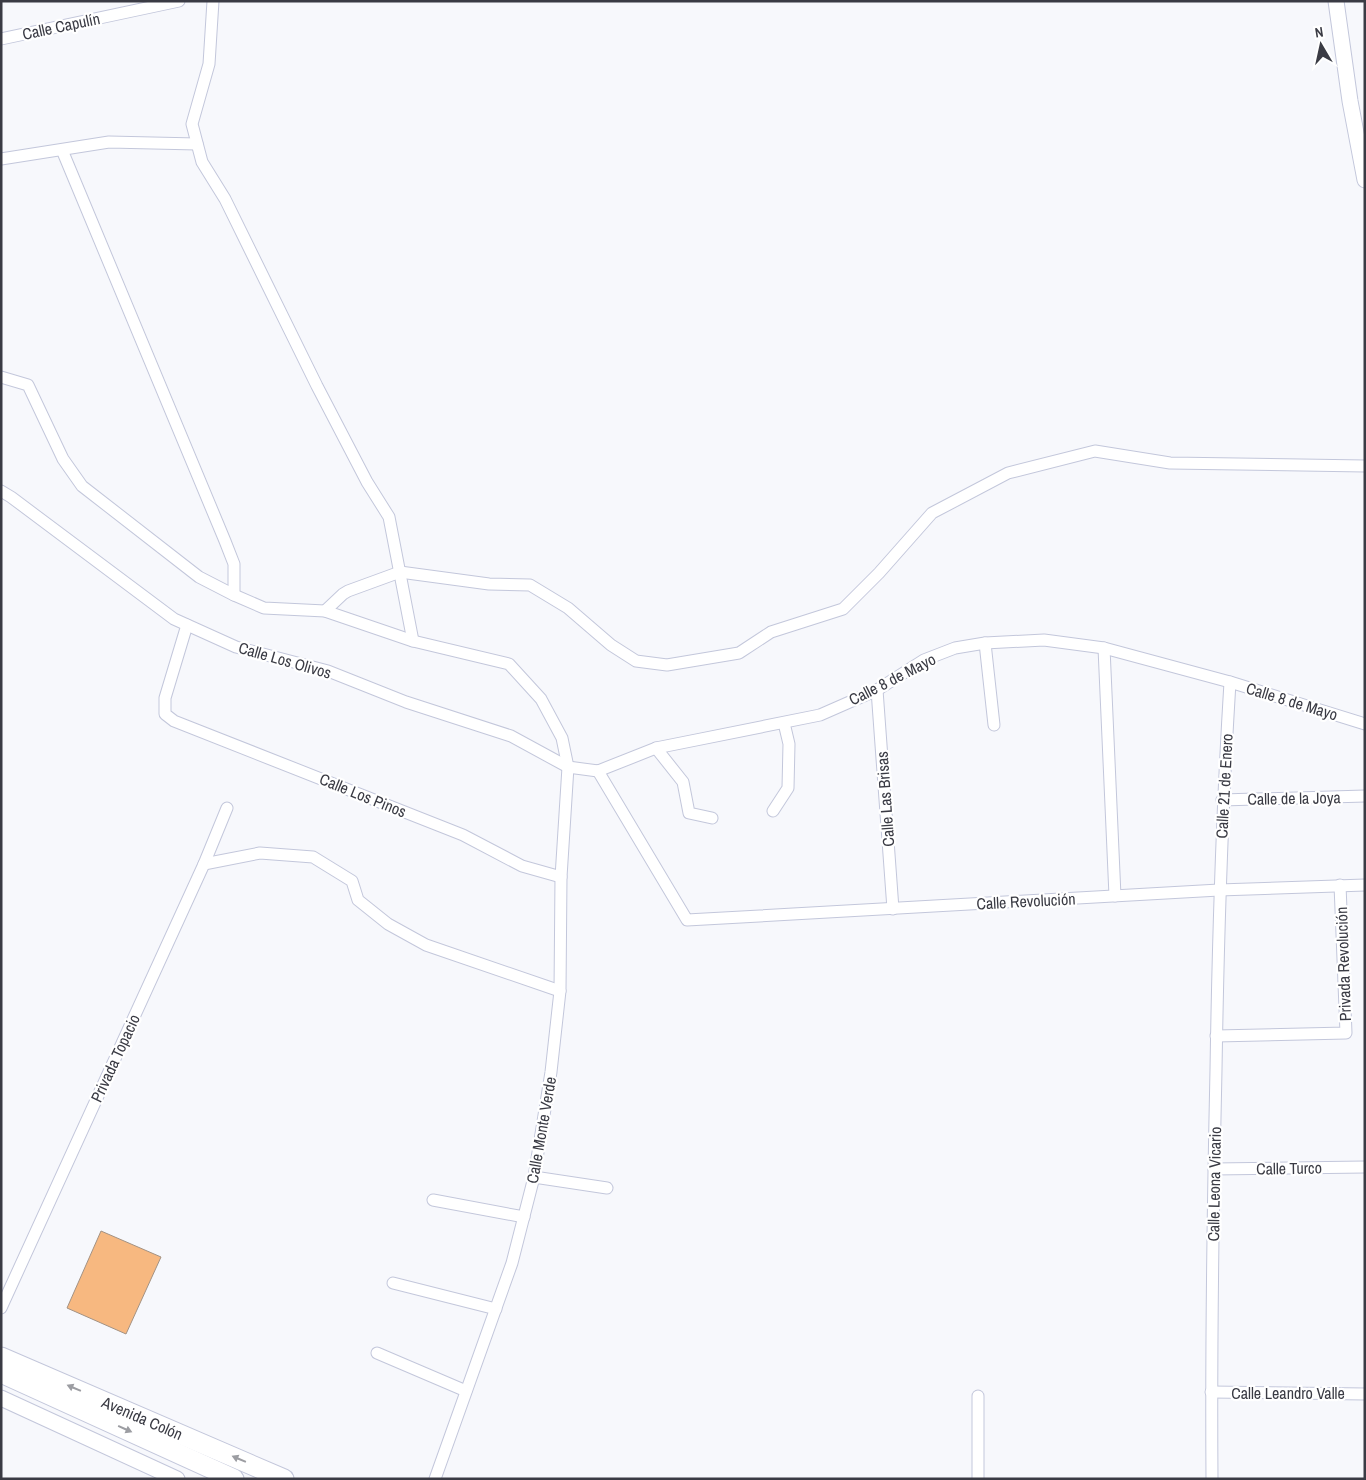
<svg xmlns="http://www.w3.org/2000/svg" width="1366" height="1480" font-family="'Archivo Narrow',sans-serif">
<style>
.building{fill:#f7b880;stroke:#a39283}
.lines{fill:none;stroke-linecap:round;stroke-linejoin:round}
.minor-casing{stroke:#c3c7db;stroke-width:13}
.tertiary-casing{stroke:#c3c7db;stroke-width:17}
.primary-casing{stroke:#c3c7db;stroke-width:21}
.minor{stroke:#fff;stroke-width:11}
.tertiary{stroke:#fff;stroke-width:15}
.primary{stroke:#fff;stroke-width:19}
.oneway{fill:#9c9da2}
.labels{text-anchor:middle;stroke-width:4.5;stroke-linejoin:round;paint-order:stroke}
.street-label{font-size:16px;fill:#3a3b44;stroke:#fff}
</style>
<rect width="100%" height="100%" fill="#f7f8fc"/>
<polygon class="building" points="101,1231 161,1257 126,1334 67,1308"/>
<g class="lines">
<g class="minor-casing">
<g id="minor">
<polyline points="213,1 209,64 192,124 202,162 225,199 317,386 367,482 389,517 413,641"/>
<polyline points="1,39 179,1"/>
<polyline points="62,150 225,541 234,564 234,595"/>
<polyline points="1,159 109,142 197,144"/>
<polyline points="1,377 28,385 63,459 82,486 199,577 234,595 264,608 325,611 413,641 509,664 541,699 562,738 568,767 561,877 560,991 551,1072 534,1177 512,1263 435,1479"/>
<polyline points="1,491 11,497 174,619 236,647 328,671 406,702 511,736 568,767 598,771"/>
<polyline points="325,611 343,594 348,591 400,572 489,584 530,585 568,608 611,645 636,661 667,665 739,653 771,632 843,609 879,573 932,513 1008,473 1095,451 1170,463 1365,466"/>
<polyline points="187,625 165,698 165,714 174,721 463,835 522,866 561,877"/>
<polyline points="985,643 994,725"/>
<polyline points="1104,648 1115,896"/>
<polyline points="877,690 893,909"/>
<polyline points="656,748 683,782 689,813 712,818"/>
<polyline points="598,771 687,920 1219,890 1365,885"/>
<polyline points="598,771 656,748 820,715 877,690 924,660 955,648 985,643 1044,640 1104,648 1230,682 1365,724"/>
<polyline points="1222,800 1365,796"/>
<polyline points="773,811 788,788 789,744 784,723"/>
<polyline points="204,864 260,853 313,857 352,881 358,900 388,924 426,945 560,991"/>
<polyline points="1216,1036 1346,1033 1340,885"/>
<polyline points="1214,1169 1365,1167"/>
<polyline points="534,1177 607,1188"/>
<polyline points="433,1200 524,1217"/>
<polyline points="393,1283 496,1309"/>
<polyline points="1,1308 204,864 227,808"/>
<polyline points="377,1353 466,1391"/>
<polyline points="1211,1392 1365,1394"/>
<polyline points="978,1479 978,1396"/>
<path d="M1212,1479C1211,1342 1213,1206 1216,1070C1218,940 1222,811 1230,682"/>
</g>
</g>
<g class="tertiary-casing">
<g id="tertiary">
<polyline points="1336,1 1350,101 1365,180"/>
<polyline points="1,1398 177,1479"/>
</g>
</g>
<g class="primary-casing">
<g id="primary">
<path id="s1" d="M1,1357L284,1479"/>
<polyline points="1,1373 234,1479"/>
</g>
</g>
<use href="#minor" class="minor"/>
<use href="#tertiary" class="tertiary"/>
<use href="#primary" class="primary"/>
</g>
<defs><path id="oneway-solid" d="M-6-.8H1V-3.2L6.5 0L1 3.2V.8H-6Z" transform="scale(1.25)"/></defs>
<g class="oneway">
<use href="#oneway-solid" transform="translate(74 1388) rotate(-157)"/>
<use href="#oneway-solid" transform="translate(125 1429) rotate(24)"/>
<use href="#oneway-solid" transform="translate(239 1459) rotate(-157)"/>
</g>
<g class="labels">
<g class="street-label">
<text transform="translate(61 26) rotate(-12)" y="6">Calle Capulín</text>
<text transform="translate(285 660) rotate(16)" y="6">Calle Los Olivos</text>
<text transform="translate(892 679) rotate(-27)" y="6">Calle 8 de Mayo</text>
<text transform="translate(1292 701) rotate(17)" y="6">Calle 8 de Mayo</text>
<text transform="translate(1224 786) rotate(-87)" y="6">Calle 21 de Enero</text>
<text transform="translate(363 795) rotate(22)" y="6">Calle Los Pinos</text>
<text transform="translate(1294 798) rotate(-1)" y="6">Calle de la Joya</text>
<text transform="translate(885 799) rotate(-94)" y="6">Calle Las Brisas</text>
<text transform="translate(1026 901) rotate(-3)" y="6">Calle Revolución</text>
<text transform="translate(1343 964) rotate(-92)" y="6">Privada Revolución</text>
<text transform="translate(115 1058) rotate(-65)" y="6">Privada Topacio</text>
<text transform="translate(541 1130) rotate(-80)" y="6">Calle Monte Verde</text>
<text transform="translate(1289 1168) rotate(-1)" y="6">Calle Turco</text>
<text transform="translate(1214 1184) rotate(-89)" y="6">Calle Leona Vicario</text>
<text x="1288" y="1399">Calle Leandro Valle</text>
<text dy="6" stroke="none"><textPath href="#s1" startOffset="154">Avenida Colón</textPath></text>
</g>
</g>
<rect width="1366" height="1480" fill="none" stroke="#3a3b44" stroke-width="5"/>
<g transform="translate(1321 45) rotate(351)" stroke="#ffffff" stroke-width="4" paint-order="stroke">
<path d="M0-4L9 19L0 12L-9 19Z" fill="#3a3b44"/>
<text y="-8" font-size="14" font-weight="bold" text-anchor="middle" fill="#3a3b44">N</text>
</g>
</svg>
